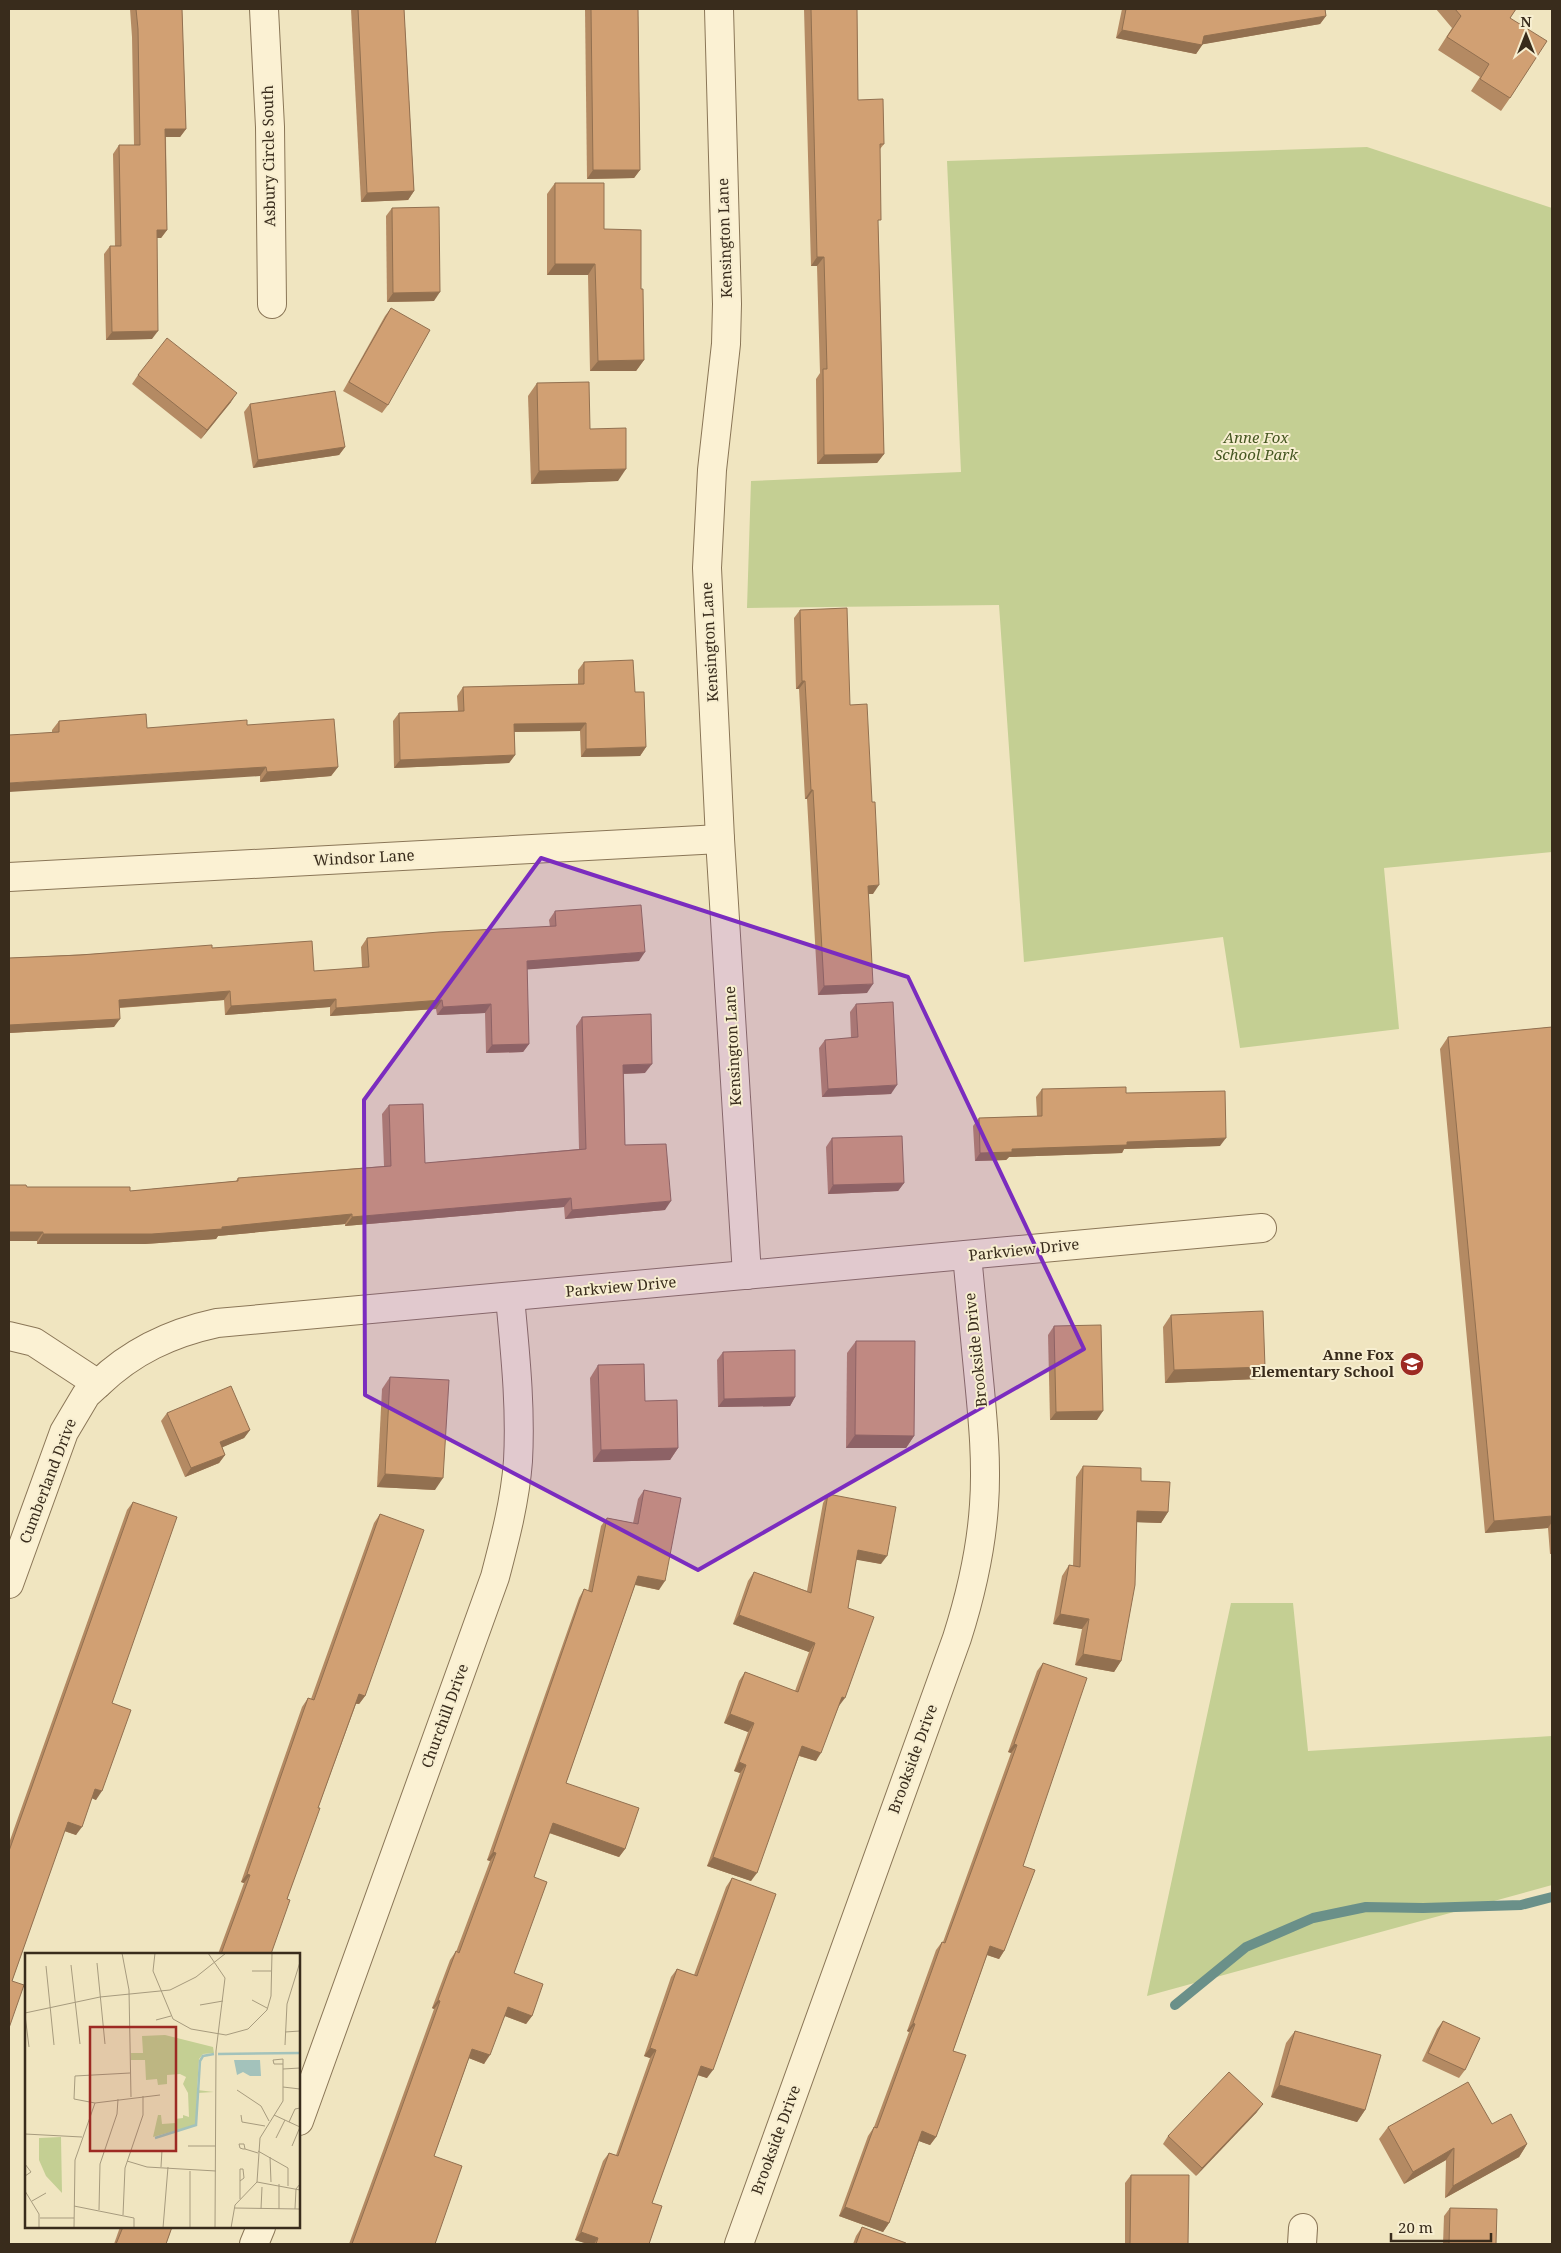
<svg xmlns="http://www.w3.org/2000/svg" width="1561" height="2253" font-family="'Noto Serif',serif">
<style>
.green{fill:#c4cf93}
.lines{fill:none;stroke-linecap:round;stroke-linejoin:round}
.stream{stroke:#6a9089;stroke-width:10}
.minor-casing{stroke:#8a7657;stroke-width:30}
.minor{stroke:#fbf1d3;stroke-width:28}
.wall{fill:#b48a63}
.shaded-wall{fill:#927050}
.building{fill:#d1a073;stroke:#927050}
.marked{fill:#7b2cbf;fill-opacity:0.2;stroke:#7b2cbf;stroke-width:4;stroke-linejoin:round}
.labels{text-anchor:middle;stroke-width:4;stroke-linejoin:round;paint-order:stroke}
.street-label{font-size:15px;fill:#392c1c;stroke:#f7eed0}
.park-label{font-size:15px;font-style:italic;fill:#465721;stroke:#f7eed0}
.poi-label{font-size:15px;font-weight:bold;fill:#392c1c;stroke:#f7eed0;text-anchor:end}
.inset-river{fill:none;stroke:#a3c2bb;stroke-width:2.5}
.inset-road{fill:none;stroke:#a79b7e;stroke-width:1}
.view{fill:#9d2a23;fill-opacity:0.15;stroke:#9d2a23;stroke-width:2.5}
.inset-edge{fill:none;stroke:#392c1c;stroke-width:2.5}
</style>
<rect width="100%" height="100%" fill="#f0e5c0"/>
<g class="green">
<polygon points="1367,147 1552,208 1552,852 1384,868 1399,1029 1240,1048 1223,937 1024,962 999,605 747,608 751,481 961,472 947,161"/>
<polygon points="1231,1603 1293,1603 1308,1751 1552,1736 1552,1885 1147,1996"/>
</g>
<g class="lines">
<polyline class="stream" points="1175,2005 1246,1947 1313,1918 1366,1907 1423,1908 1521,1905 1552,1897"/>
<g class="minor-casing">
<g id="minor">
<polyline points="264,9 270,127 272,304"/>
<polyline points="719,9 727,304 726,344 712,470 707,568 720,839 747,1275"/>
<polyline points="9,877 720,839"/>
<path d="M9,1336L34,1342L98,1384C132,1351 171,1333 217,1323L1262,1228"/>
<polyline points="9,1584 64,1432 86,1395 98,1384"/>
<path d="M299,2121L495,1577C505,1539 515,1501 518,1461C521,1406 515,1352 510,1297"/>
<polyline points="254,2244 261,2227"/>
<path d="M739,2244L957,1638C971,1594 981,1551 984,1505C987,1463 983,1421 979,1380C975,1338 971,1297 967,1255"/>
<polyline points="1302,2244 1303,2228"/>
</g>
</g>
<use href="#minor" class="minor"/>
</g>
<g class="wall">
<polygon points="130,9 182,9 186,129 180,137 166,137 167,230 161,238 157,238 152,339 106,340 104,254 110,246 115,246 113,154 119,145 134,145 132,37"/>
<polygon points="351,9 404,9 414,191 408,200 361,202"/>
<polygon points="585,9 638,9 640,170 634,178 587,179"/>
<polygon points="804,9 857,9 858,100 884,144 880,149 878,224 884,454 877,463 817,464 816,379 820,373 817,266 811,266"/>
<polygon points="1122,9 1325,9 1326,16 1320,24 1203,44 1196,54 1116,38"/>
<polygon points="1436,9 1516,9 1510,18 1510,98 1501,111 1471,91 1480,77 1438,50 1452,28"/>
<polygon points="555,183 604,229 641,289 644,360 636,371 590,371 588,275 547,275 547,194"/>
<polygon points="392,208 434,301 387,302 386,216"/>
<polygon points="391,308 388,405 382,413 343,391 385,316"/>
<polygon points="138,375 231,402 201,439 132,384"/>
<polygon points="537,383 590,429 618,481 531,484 528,396"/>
<polygon points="250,404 345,447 339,455 253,468 244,412"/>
<polygon points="800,610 850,705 873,894 868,894 867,993 818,995 807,799 805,799 799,689 796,689 794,618"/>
<polygon points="584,662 635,692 646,747 640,756 581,757 580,731 514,732 515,755 509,763 394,768 393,721 399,713 458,711 457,696 463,687 578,684 578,670"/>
<polygon points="59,721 147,728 247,725 338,767 331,776 260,782 260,776 52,732 52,730"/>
<polygon points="555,911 639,961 527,969 529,1044 523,1052 486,1053 485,1013 437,1015 436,1009 330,1016 330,1007 225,1015 224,1000 120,1008 114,1027 9,1033 9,958 212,948 314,971 362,968 361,947 367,938 550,927 549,920"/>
<polygon points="856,1004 891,1094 822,1097 819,1048 825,1040 851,1038 850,1012"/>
<polygon points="582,1017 645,1073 624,1074 625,1145 665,1210 565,1219 564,1207 345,1226 345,1224 218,1236 216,1239 145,1244 37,1244 37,1241 9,1241 9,1185 27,1187 130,1191 236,1181 238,1178 384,1166 382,1114 389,1105 425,1163 579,1149 576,1026"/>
<polygon points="1552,1027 1552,1554 1550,1554 1548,1528 1485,1533 1440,1049 1448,1037"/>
<polygon points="1042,1089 1126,1093 1220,1146 1124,1149 1122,1153 1009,1157 1006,1160 975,1161 973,1126 979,1118 1037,1116 1036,1097"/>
<polygon points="832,1138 904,1183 898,1191 828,1194 826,1147"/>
<polygon points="1171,1315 1265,1367 1257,1379 1165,1383 1163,1327"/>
<polygon points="1054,1326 1097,1420 1050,1420 1048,1335"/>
<polygon points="856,1341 914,1436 906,1448 846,1448 847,1353"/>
<polygon points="723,1352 795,1397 790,1406 718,1407 717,1360"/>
<polygon points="598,1365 645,1401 678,1448 670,1460 593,1462 590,1378"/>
<polygon points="390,1377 435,1490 377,1487 382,1389"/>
<polygon points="167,1413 250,1430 244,1438 222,1447 225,1455 219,1463 185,1477 161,1421"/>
<polygon points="1083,1466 1141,1481 1168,1512 1161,1523 1137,1522 1121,1661 1114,1672 1075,1665 1082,1629 1053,1624 1062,1576 1069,1565 1073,1566 1076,1477"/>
<polygon points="644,1490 659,1590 635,1585 566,1783 625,1849 619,1857 549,1833 534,1877 514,1973 532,2016 526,2024 505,2016 484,2064 469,2058 434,2156 435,2244 349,2244 384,2148 434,2009 432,2008 450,1960 456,1951 456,1952 490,1861 487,1860 579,1598 584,1589 588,1591 601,1526 607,1518 633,1523 638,1499"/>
<polygon points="828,1494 881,1564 856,1559 848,1608 839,1706 816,1761 799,1756 751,1881 707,1866 740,1773 734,1771 748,1732 724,1723 739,1681 745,1672 795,1691 809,1652 733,1624 748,1581 754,1572 807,1591 823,1503"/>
<polygon points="133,1502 112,1703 96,1800 92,1798 76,1835 64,1831 12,1981 9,2028 9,1843 127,1510"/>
<polygon points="380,1514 365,1696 359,1704 356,1704 318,1808 287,1899 271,1954 218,1954 244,1883 241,1882 302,1707 308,1698 311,1699 374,1523"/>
<polygon points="1043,1663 1023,1866 1004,1951 999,1959 987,1955 953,2051 936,2137 930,2145 919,2141 889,2223 883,2232 839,2216 868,2136 874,2127 909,2032 907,2031 936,1950 942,1942 943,1942 1011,1753 1008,1752 1037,1671"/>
<polygon points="732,1878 707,2078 697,2075 652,2203 649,2244 588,2244 575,2240 603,2161 609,2153 616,2155 650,2058 644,2056 671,1977 677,1969 694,1975 726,1887"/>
<polygon points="1443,2021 1465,2070 1459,2078 1422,2061 1437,2029"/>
<polygon points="1295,2031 1365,2110 1357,2122 1271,2097 1286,2043"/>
<polygon points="1257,2112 1196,2176 1163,2144 1168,2136"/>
<polygon points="1492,2124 1527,2144 1519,2157 1445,2198 1446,2160 1404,2184 1379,2139 1388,2127"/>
<polygon points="1131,2175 1188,2244 1125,2244 1125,2183"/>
<polygon points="1450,2208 1496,2244 1443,2244 1444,2216"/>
<polygon points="120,2227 172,2227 166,2244 114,2244"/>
<polygon points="862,2227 905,2244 853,2244 856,2236"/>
</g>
<g class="shaded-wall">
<polygon points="1326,16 1320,24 1199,45 1202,45 1196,54 1116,38 1122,30 1204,36"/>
<polygon points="165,129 186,129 180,137 160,137"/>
<polygon points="593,170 640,170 634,178 587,179"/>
<polygon points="414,191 408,200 361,202 367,193"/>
<polygon points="157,230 167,230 161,238 151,238"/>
<polygon points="817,257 824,257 817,266 811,266"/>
<polygon points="555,264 595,264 588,275 547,275"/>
<polygon points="440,292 434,301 387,302 393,293"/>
<polygon points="158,331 152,339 106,340 112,332"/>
<polygon points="644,360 636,371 590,371 598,361"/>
<polygon points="237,393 231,402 201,439 207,430"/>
<polygon points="345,447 339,455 253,468 258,460"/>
<polygon points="884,454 877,463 817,464 824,455"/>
<polygon points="626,469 618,481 531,484 539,471"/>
<polygon points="802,681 805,681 799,689 796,689"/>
<polygon points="586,723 580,731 508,732 514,724"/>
<polygon points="646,747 640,756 581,757 586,749"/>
<polygon points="515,755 509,763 394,768 400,760"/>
<polygon points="266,767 260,776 9,792 9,783"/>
<polygon points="338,767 331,776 260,782 267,772"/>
<polygon points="811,790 813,790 807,799 805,799"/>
<polygon points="879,885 873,894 862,894 868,886"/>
<polygon points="645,952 639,961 521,970 527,961"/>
<polygon points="873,984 867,993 818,995 824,986"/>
<polygon points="230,991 224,1000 113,1008 119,1000"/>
<polygon points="336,999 330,1007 225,1015 231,1006"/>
<polygon points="442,1000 436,1009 330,1016 336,1008"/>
<polygon points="491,1004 485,1013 437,1015 443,1007"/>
<polygon points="120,1019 114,1027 9,1033 9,1025"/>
<polygon points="529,1044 523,1052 486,1053 492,1045"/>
<polygon points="652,1064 645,1073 617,1074 623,1065"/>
<polygon points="897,1085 891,1094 822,1097 828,1089"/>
<polygon points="1226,1138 1220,1146 1124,1149 1122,1153 1009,1157 1006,1160 975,1161 980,1153 1012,1149 1127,1142"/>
<polygon points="904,1183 898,1191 828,1194 833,1185"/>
<polygon points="571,1198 564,1207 345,1226 352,1217"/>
<polygon points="671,1201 665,1210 565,1219 572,1210"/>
<polygon points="352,1214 345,1224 218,1236 216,1239 145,1244 37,1244 43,1234 222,1227"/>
<polygon points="9,1232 43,1232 37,1241 9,1241"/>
<polygon points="1265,1367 1257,1379 1165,1383 1174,1370"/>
<polygon points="795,1397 790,1406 718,1407 724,1399"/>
<polygon points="1103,1411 1097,1420 1050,1420 1056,1412"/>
<polygon points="250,1430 244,1438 214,1451 220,1442"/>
<polygon points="855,1435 914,1436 906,1448 846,1448"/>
<polygon points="678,1448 670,1460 593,1462 601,1450"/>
<polygon points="225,1455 219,1463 185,1477 191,1468"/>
<polygon points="385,1474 443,1478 435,1490 377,1487"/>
<polygon points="1137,1511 1168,1512 1161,1523 1130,1522"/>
<polygon points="1552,1516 1552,1522 1548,1528 1485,1533 1494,1521"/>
<polygon points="858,1550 887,1556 881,1564 852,1559"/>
<polygon points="638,1576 665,1581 659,1590 632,1584"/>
<polygon points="1060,1614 1089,1619 1082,1629 1053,1624"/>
<polygon points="739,1615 815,1643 809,1652 733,1624"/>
<polygon points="1083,1654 1121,1661 1114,1672 1075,1665"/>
<polygon points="359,1694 365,1696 359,1704 354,1703"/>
<polygon points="842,1697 845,1698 839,1706 837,1705"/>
<polygon points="730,1714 754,1723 748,1732 724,1723"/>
<polygon points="1014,1744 1017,1745 1011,1753 1008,1752"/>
<polygon points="802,1746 821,1753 816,1761 797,1755"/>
<polygon points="739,1762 746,1765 740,1773 734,1771"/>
<polygon points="95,1789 102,1791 96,1800 89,1797"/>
<polygon points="68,1822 82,1827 76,1835 62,1830"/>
<polygon points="553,1823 625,1849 619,1857 547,1832"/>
<polygon points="493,1852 496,1853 490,1861 487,1860"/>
<polygon points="713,1857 757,1873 751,1881 707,1866"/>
<polygon points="247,1874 250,1875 244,1883 241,1882"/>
<polygon points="990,1946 1004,1951 999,1959 984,1954"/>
<polygon points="438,2000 440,2001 434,2009 432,2008"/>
<polygon points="508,2007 532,2016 526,2024 502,2015"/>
<polygon points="913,2023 915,2024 909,2032 907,2031"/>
<polygon points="650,2048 656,2050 650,2058 644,2056"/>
<polygon points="472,2049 490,2055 484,2064 466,2057"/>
<polygon points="701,2066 713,2070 707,2078 695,2074"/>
<polygon points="1279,2085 1365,2110 1357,2122 1271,2097"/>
<polygon points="1263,2104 1257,2112 1196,2176 1202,2168"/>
<polygon points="922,2131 936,2137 930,2145 916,2140"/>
<polygon points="1527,2144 1519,2157 1445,2198 1453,2186"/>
<polygon points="1454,2148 1446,2160 1404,2184 1413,2172"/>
<polygon points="845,2207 889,2223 883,2232 839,2216"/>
<polygon points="581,2232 598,2238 594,2244 588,2244 575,2240"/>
</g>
<g class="building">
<polygon points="136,9 182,9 186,129 165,129 167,230 157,230 158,331 112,332 110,246 121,246 119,145 140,145 138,29"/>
<polygon points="358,9 404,9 414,191 367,193"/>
<polygon points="591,9 638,9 640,170 593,170"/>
<polygon points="811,9 857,9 858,100 883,99 884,144 880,144 881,220 878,220 884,454 824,455 823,369 827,369 824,257 817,257"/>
<polygon points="1126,9 1325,9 1326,16 1204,36 1202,45 1122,30"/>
<polygon points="1455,9 1516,9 1510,18 1547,41 1510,98 1480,79 1489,64 1447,37 1461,16"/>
<polygon points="555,183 604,183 604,229 641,230 641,289 643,289 644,360 598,361 595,264 555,264"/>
<polygon points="439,207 440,292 393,293 392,208"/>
<polygon points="391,308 430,330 388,405 349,382"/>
<polygon points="167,338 237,393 207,430 138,375"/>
<polygon points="589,382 590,429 626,428 626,469 539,471 537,383"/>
<polygon points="335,391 345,447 258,460 250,404"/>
<polygon points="847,608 850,705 867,704 872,802 875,802 879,885 868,886 873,984 824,986 813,790 811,790 805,681 802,681 800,610"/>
<polygon points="633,660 635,692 644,692 646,747 586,749 586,723 514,724 515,755 400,760 399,713 464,711 463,687 584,684 584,662"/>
<polygon points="146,714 147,728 247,720 247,725 334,719 338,767 267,772 266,767 9,783 9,735 59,732 59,721"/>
<polygon points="641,905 645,952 527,961 529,1044 492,1045 491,1004 443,1007 442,1000 336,1008 336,999 231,1006 230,991 119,1000 120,1019 9,1025 9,958 80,955 212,945 212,948 312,941 314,971 369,967 367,938 439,932 556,926 555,911"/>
<polygon points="893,1002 897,1085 828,1089 825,1040 858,1037 856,1004"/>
<polygon points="651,1014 652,1064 623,1065 625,1145 666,1144 671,1201 572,1210 571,1198 352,1217 352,1214 222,1227 222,1229 152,1234 43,1234 43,1232 9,1232 9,1185 26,1185 27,1187 130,1187 130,1191 238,1181 238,1178 391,1166 389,1105 423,1104 425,1163 586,1149 582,1017"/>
<polygon points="1552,1027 1552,1516 1494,1521 1448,1037"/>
<polygon points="1126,1087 1126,1093 1225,1091 1226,1138 1127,1142 1127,1145 1012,1149 1012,1152 980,1153 979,1118 1042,1116 1042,1089"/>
<polygon points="902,1136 904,1183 833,1185 832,1138"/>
<polygon points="1263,1311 1265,1367 1174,1370 1171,1315"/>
<polygon points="1101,1325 1103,1411 1056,1412 1054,1326"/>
<polygon points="856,1341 915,1341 914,1436 855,1435"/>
<polygon points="795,1350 795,1397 724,1399 723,1352"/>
<polygon points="644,1364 645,1401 677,1400 678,1448 601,1450 598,1365"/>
<polygon points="390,1377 449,1380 443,1478 385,1474"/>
<polygon points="231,1386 250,1430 220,1442 225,1455 191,1468 167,1413"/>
<polygon points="1083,1466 1141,1468 1141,1481 1170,1482 1168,1512 1137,1511 1135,1585 1121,1661 1083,1654 1089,1619 1060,1614 1069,1565 1080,1567"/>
<polygon points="644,1490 681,1498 665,1581 638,1576 566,1783 639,1808 625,1849 553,1823 534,1877 547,1882 514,1973 543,1984 532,2016 508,2007 490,2055 472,2049 434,2156 462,2166 435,2244 352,2244 390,2140 440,2001 438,2000 456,1951 459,1953 496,1853 493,1852 584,1589 592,1592 607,1518 638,1524"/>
<polygon points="828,1494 896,1507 887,1556 858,1550 848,1608 874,1617 845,1698 842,1697 821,1753 802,1746 757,1873 713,1857 746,1765 739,1762 754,1723 730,1714 745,1672 798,1692 815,1643 739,1615 754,1572 811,1593"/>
<polygon points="133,1502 177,1517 112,1703 131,1710 102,1791 95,1789 82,1827 68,1822 12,1981 24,1985 9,2028 9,1851"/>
<polygon points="380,1514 424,1530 365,1696 359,1694 318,1808 320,1808 287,1899 290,1900 271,1954 221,1954 250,1875 247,1874 308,1698 314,1700"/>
<polygon points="1043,1663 1087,1678 1023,1866 1035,1870 1004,1951 990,1946 953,2051 966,2055 936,2137 922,2131 889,2223 845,2207 874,2127 877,2128 915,2024 913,2023 942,1942 945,1943 978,1853 1017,1745 1014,1744"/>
<polygon points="732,1878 776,1894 713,2070 701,2066 652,2203 662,2206 649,2244 596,2244 598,2238 581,2232 609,2153 618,2156 656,2050 650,2048 677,1969 697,1976"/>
<polygon points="1443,2021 1480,2038 1465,2070 1428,2053"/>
<polygon points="1295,2031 1381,2055 1365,2110 1279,2085"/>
<polygon points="1229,2072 1263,2104 1202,2168 1168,2136"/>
<polygon points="1468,2082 1492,2124 1511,2114 1527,2144 1453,2186 1454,2148 1413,2172 1388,2127"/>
<polygon points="1131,2175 1189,2175 1188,2244 1130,2244"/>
<polygon points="1450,2208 1497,2209 1496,2244 1449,2244"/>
<polygon points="123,2227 172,2227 166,2244 116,2244"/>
<polygon points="862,2227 906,2243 905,2244 856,2244"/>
</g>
<path class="marked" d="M541,858L908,977L1084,1349L698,1570L365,1395L364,1100Z"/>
<defs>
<g id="school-disc" transform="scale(1.25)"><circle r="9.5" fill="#9d2a23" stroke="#f7eed0"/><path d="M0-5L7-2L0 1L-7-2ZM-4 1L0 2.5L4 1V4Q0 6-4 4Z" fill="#fff"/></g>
</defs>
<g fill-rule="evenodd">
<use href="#school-disc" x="1412" y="1364"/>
</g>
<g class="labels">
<g class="street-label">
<text transform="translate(269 156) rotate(-91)" y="5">Asbury Circle South</text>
<text transform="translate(725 238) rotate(-92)" y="5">Kensington Lane</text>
<text transform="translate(710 642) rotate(-93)" y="5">Kensington Lane</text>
<text transform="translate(364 858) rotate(-3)" y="5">Windsor Lane</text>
<text transform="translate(733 1046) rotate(-93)" y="5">Kensington Lane</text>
<text transform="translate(1024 1250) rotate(-6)" y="5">Parkview Drive</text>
<text transform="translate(621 1287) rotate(-5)" y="5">Parkview Drive</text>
<text transform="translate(976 1350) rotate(-96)" y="5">Brookside Drive</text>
<text transform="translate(48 1481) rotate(-69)" y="5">Cumberland Drive</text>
<text transform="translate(445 1716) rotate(-70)" y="5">Churchill Drive</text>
<text transform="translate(913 1759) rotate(-70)" y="5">Brookside Drive</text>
<text transform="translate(776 2140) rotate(-70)" y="5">Brookside Drive</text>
</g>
<g class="park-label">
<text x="1256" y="443">Anne Fox<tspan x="1256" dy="17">School Park</tspan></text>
</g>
<g class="poi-label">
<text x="1394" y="1360">Anne Fox<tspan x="1394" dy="17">Elementary School</tspan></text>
</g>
</g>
<g transform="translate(25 1953)">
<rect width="275" height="275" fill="#f0e5c0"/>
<path d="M140,82L188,94L189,100L178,101L174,106L172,137L189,139L172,140L171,172L128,184L133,162H136L137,171L151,170L150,166L158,165V162L164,164L163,140L158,131L161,124L155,121L142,122V131L133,132L132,126L121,127L120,107H106V100H118L117,83ZM36,184L37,240L21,223L14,207V185Z" fill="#c4cf93"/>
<path d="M209,107H235L236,123H225L218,119L212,122Z" fill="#a3c2bb"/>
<path class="inset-river" d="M193,101L275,100M130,185L171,172L175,108L178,103L189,101"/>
<path class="inset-road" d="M97,0L104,37L106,144M130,0L128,18L148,66L166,76L201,82L223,76L242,57L246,43L247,0M183,0L200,25L191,98L190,275M72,10L80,91M46,12L55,91M21,13L29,92M227,18H246M227,47L242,55M175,52L198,48M0,60L75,44L145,37L171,24L201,0M0,62L4,94M131,67L146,63M260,79L275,78M260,92L262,51L275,9M258,116L275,115M105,120L50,123L49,146L70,150L135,142M258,134L275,136M212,137L236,153L244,168M216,162L217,169L240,173M249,162L275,174M264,169L270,156L275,155M0,174V199M0,181L57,184M251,185L260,167M163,193H191M267,193L275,174M220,196L219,191H214L215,195L218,196H220L233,200M233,198L263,215V233M245,204L246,229M102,208L122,214L191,218M0,211L6,219L0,223M136,214L137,197M215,228L219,225L218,216H215V246M232,229L275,237M0,238L14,261V275M7,248L21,240M49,253L109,265V275M209,255L275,256M236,256L237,234M254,256V231M270,256L271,236L275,231M74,257L75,211L92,161L93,146M98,262L100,215L118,162V143M15,265H49M49,275L50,207L70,150M138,275L143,214M165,275V218M206,275L210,252L232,229L235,185L258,148V106L248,107L249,111H258"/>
<path class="view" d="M65,74H151V198H65Z"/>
<rect width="275" height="275" class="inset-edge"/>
</g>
<rect width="1561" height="2253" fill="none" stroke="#392c1c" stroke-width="20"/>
<g transform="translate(1526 35)" stroke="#f7eed0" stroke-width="4" paint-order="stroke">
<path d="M0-4L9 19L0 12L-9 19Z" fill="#392c1c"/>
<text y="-8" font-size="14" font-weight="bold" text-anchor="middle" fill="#392c1c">N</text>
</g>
<path d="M1391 2233v8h100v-8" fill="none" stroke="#392c1c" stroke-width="2.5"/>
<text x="1398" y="2233" font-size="15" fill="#392c1c" stroke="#f7eed0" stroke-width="4" paint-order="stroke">20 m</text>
</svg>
